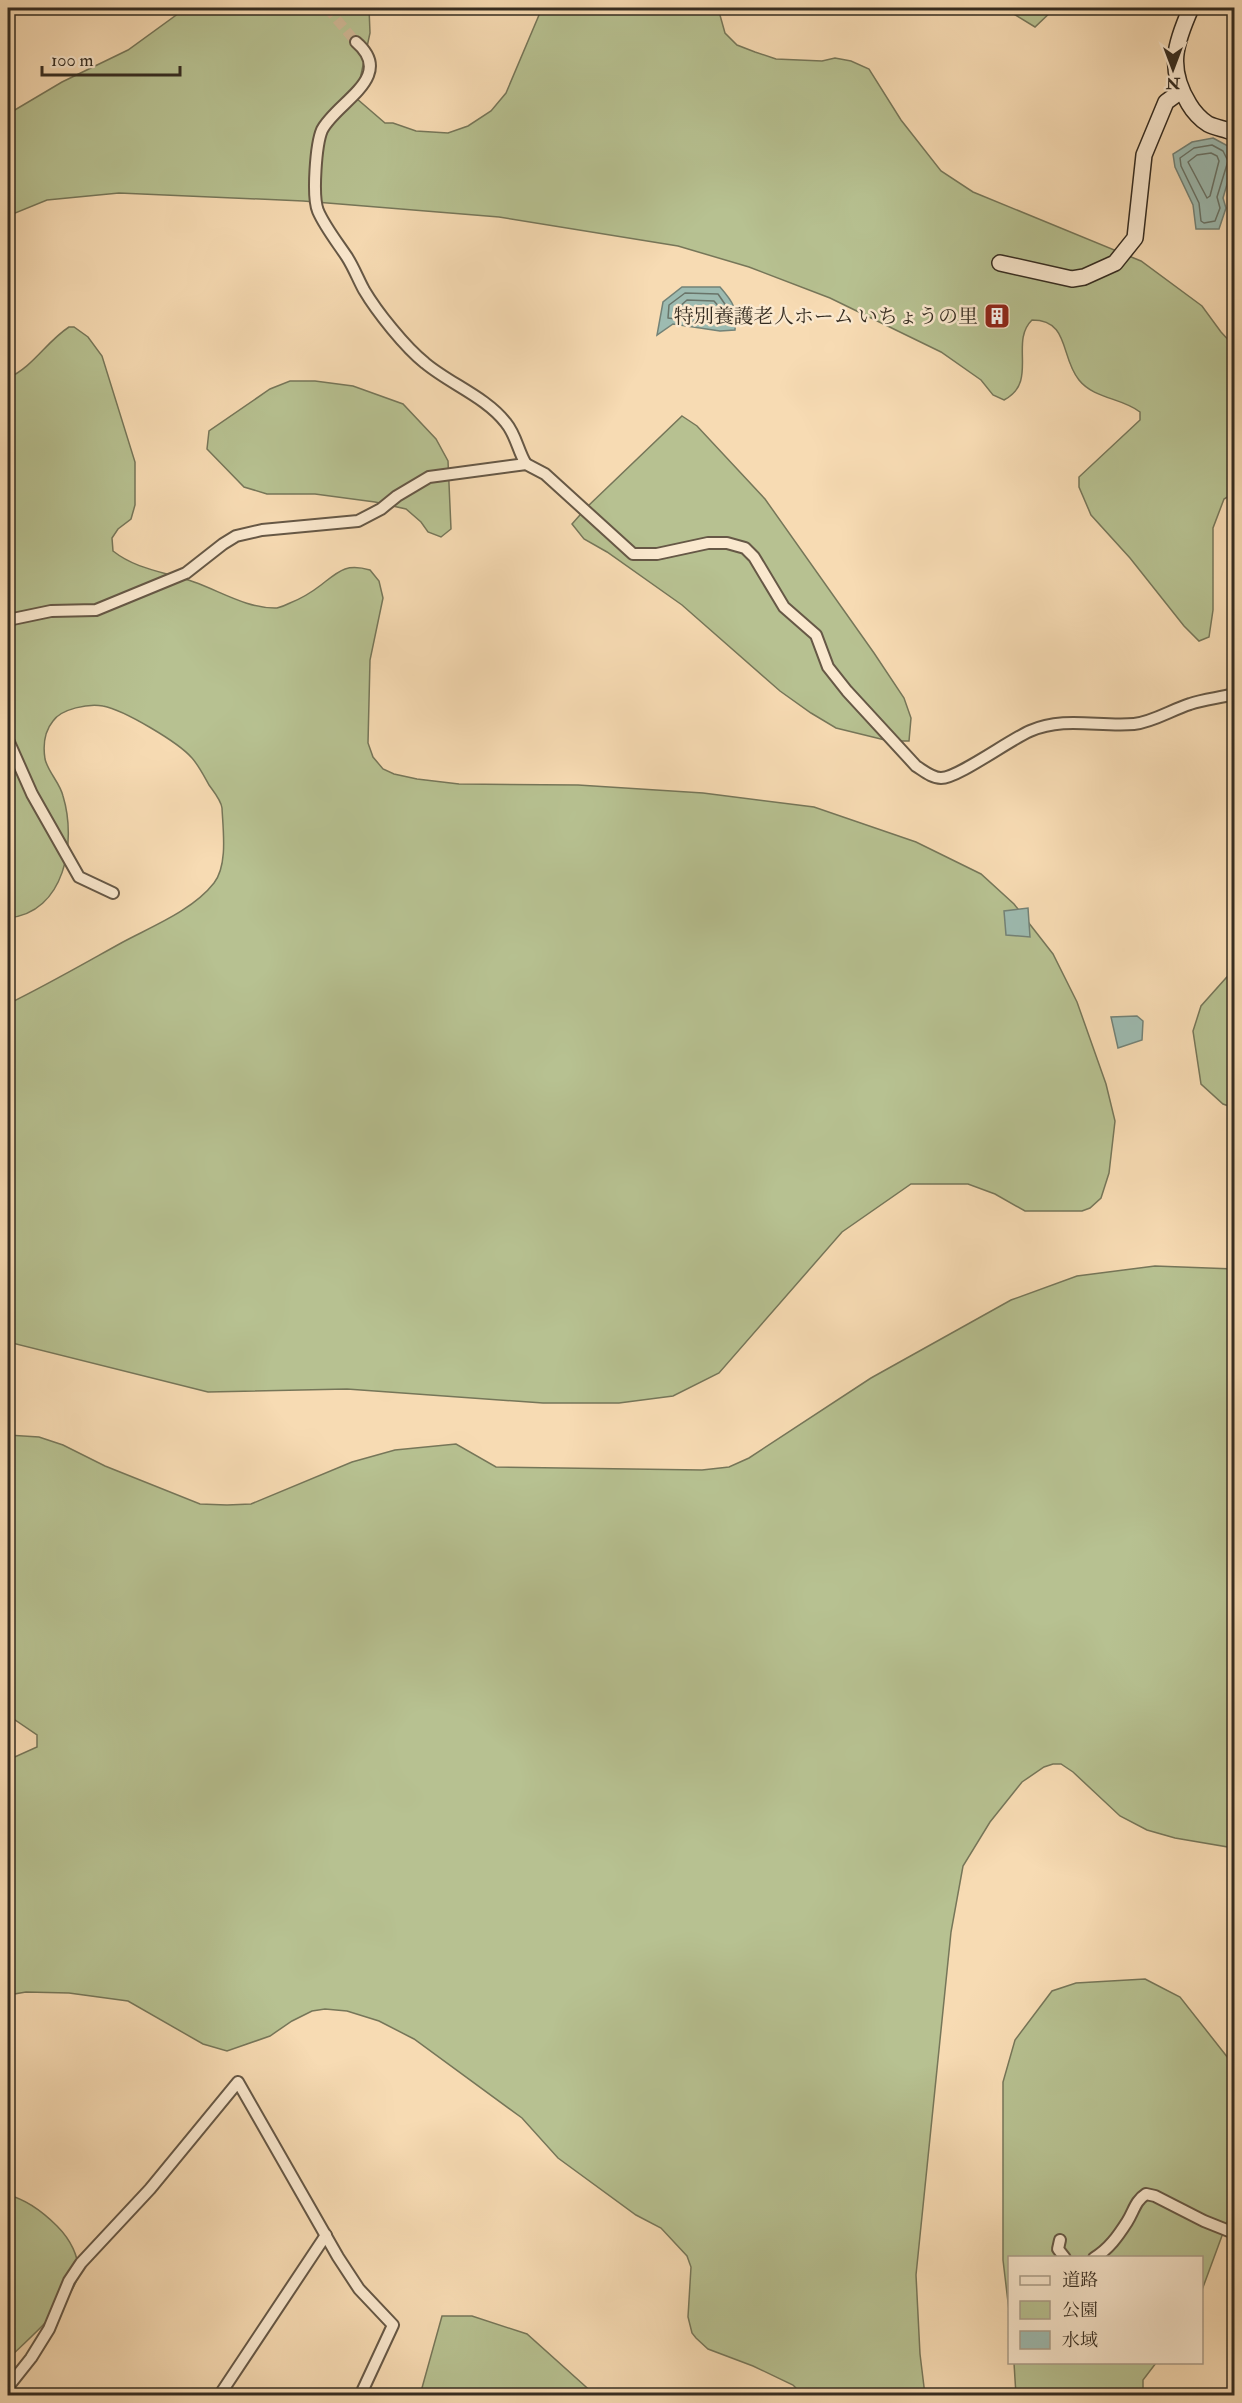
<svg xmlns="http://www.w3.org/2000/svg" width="1242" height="2403" font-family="'IM FELL Double Pica','Noto Serif JP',serif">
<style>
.green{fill:#b7c191;stroke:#767659;stroke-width:1.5}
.water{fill:#9dbbb1;stroke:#738277;stroke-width:1.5}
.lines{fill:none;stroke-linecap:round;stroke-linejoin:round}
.shore{stroke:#697469;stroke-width:1.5}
.street-tunnel{stroke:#d0b896;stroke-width:10;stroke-dasharray:10 5;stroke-linecap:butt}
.street-casing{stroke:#665846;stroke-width:14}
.secondary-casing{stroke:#352c21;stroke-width:18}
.street{stroke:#fae8ce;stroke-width:10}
.secondary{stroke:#fae8ce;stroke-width:15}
.labels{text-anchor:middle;stroke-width:5;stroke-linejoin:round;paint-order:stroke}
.poi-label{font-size:20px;fill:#352c21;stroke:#fae8ce;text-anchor:end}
</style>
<rect width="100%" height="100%" fill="#f7dbb3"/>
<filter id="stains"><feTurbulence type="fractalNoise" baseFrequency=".00333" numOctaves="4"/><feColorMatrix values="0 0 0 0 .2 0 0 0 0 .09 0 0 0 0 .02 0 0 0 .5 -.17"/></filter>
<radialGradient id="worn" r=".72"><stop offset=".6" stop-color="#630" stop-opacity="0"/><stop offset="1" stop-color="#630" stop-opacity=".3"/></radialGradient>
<g class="green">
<path d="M186,8H369L370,33L356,98L385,123H393L416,131L448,133L468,126L491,111L506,93L542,8H718L725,33L737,45L755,52L776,59L822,61L835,58L851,61L869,69L901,120L941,171L973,192L1141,261L1202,306L1221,332L1234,346V493L1224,499L1213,528V610L1209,637L1199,641L1184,626L1130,558L1091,515L1079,487V477L1140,420V412C1123,398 1094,399 1079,380C1060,357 1070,320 1032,320C1009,342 1039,382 1004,400L993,395L981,380L941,352L830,298L749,267L678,246L499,217L303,201L119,193L47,200L8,216V114L62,82L128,50Z"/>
<polygon points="1004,8 1055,8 1035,27"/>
<path d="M69,327H74L88,337L102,356L135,462V505L131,519L118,529L112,538L113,551C137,570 166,572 194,582C220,591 248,609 277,608C281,607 286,605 290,603C300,599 312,592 321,585C339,571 346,563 370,570L379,581L383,598L370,660L368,743L373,757L383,769L394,774L417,779L459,784L578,785L703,793L814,807L916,842L981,874L1014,904L1053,954L1077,1002L1106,1084L1115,1121L1109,1173L1101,1198L1090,1208L1082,1211H1025L995,1194L968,1184H911L842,1232L719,1373L673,1396L619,1403H543L347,1389L208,1392L8,1342V1004C47,985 85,963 123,942C153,926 193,910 214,883C228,865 223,830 222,808C221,800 214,792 209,785C204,776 199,766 192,758C178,742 124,710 103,706C89,703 61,709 53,721C44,732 43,746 45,759C48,772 60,783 63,796C77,842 65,913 8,918V378C33,367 46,342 69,327Z"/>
<polygon points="290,381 315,381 353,386 403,404 436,439 448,461 451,529 441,537 428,532 421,522 406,509 375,502 315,494 267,494 244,487 207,449 209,431 270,389"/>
<polygon points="682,416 697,426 765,499 874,653 904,698 911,718 909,741 889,741 836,728 811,713 780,691 682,605 607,552 584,539 572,524 587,507"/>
<polygon points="1234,969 1234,1108 1223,1104 1201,1084 1193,1031 1201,1006"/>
<polygon points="1155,1266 1234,1269 1234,1848 1175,1838 1147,1830 1120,1816 1073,1772 1061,1764 1053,1764 1044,1767 1022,1782 990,1822 963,1866 951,1932 916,2275 920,2354 925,2395 803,2395 793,2385 753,2366 708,2349 696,2338 692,2333 688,2317 691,2267 687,2256 661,2228 636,2215 558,2158 522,2118 414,2039 379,2021 347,2011 325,2009 312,2011 292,2021 270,2036 227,2051 203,2044 128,2001 69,1993 26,1992 8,1995 8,1760 37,1747 37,1735 15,1720 8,1719 8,1435 39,1437 63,1445 105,1466 200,1504 227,1505 251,1504 352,1462 395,1450 456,1444 496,1467 702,1470 729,1467 749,1458 871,1378 1011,1300 1077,1276"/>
<polygon points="1145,1979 1180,1997 1228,2058 1234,2070 1234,2187 1230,2214 1202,2290 1202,2258 1010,2258 1010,2319 1003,2260 1003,2082 1015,2040 1052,1991 1076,1983"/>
<path d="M8,2195C28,2200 43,2212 57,2226C70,2239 80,2257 78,2275C74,2300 26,2341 8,2359Z"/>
<polygon points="442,2316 472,2316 527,2334 595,2395 420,2395"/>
<polygon points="1014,2363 1014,2362 1156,2363 1143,2380 1143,2396 1016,2395"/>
</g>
<g class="water">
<polygon points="1213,138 1228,146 1234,160 1223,198 1226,208 1219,229 1196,229 1193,205 1175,167 1173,154 1192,142"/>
<path d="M682,287H720C734,303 737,308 735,330L720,331L673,324L657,335L663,302Z"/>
<polygon points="1028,908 1030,937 1006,935 1004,911"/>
<polygon points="1137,1016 1143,1021 1142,1040 1118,1048 1111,1017"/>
</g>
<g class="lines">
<g class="shore">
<polygon points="1212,145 1223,151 1228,161 1217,197 1220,208 1215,221 1204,223 1201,221 1199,203 1181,166 1180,158 1194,148"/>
<polygon points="1211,153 1217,156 1219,161 1210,196 1207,198 1188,162 1197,155"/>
<polygon points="685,293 718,294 731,313 729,323 720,325 668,318 669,305"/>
<polygon points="687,300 714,301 720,308 722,316 719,317 680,311 679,307"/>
</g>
<polyline class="street-tunnel" points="327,8 356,42"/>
<g class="street-casing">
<g id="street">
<path d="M356,42C397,77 336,102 322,130C316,144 312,196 318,211C325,227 337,242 347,257C354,268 358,279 364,290C377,312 405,347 425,363C450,384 486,397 506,423C516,435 518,451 526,464"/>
<path d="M8,620L51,611L96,610L186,573L223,544L236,536L262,530L358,521L381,509L397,496L429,477L526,464L545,474L633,554H657L708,543H727L745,548L754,557L784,607L816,635L828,667L847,691L916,766C924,771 932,778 941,778C958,778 1009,740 1030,731C1064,716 1098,727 1134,724C1153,722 1171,710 1190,704C1204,699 1220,698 1234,694"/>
<polyline points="8,740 32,794 79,877 113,893"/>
<polyline points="1060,2240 1058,2249 1065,2258"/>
<path d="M1094,2258C1109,2249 1118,2236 1127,2222C1134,2211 1135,2201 1146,2194L1155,2196L1204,2221L1234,2233"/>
<polyline points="8,2387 31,2358 49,2329 69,2281 81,2263 150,2189 238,2082 338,2257 359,2289 393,2325 360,2396"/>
<polyline points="219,2396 326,2235"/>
</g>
</g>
<g class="secondary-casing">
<g id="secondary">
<path d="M1191,8C1175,44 1167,68 1189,104C1193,111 1201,120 1208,124C1216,128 1226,129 1234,133"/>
<polyline points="1000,263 1072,279 1084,277 1115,263 1135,238 1144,155 1166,102 1181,91"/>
</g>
</g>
<use href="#street" class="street"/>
<use href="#secondary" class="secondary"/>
</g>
<defs>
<g id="building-square" transform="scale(1.35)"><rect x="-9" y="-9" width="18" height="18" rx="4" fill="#8f2418" stroke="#fae8ce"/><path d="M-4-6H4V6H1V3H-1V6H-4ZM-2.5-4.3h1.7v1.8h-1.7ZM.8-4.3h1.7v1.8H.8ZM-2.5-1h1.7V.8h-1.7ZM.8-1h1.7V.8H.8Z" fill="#fff"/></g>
</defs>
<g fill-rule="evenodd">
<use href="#building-square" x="997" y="316"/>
</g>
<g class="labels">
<g class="poi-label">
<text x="978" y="323">特別養護老人ホーム いちょうの里</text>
</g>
</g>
<rect width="1242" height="2403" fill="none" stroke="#f7dbb3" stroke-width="30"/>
<rect x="9" y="9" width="1224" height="2385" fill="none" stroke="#352c21" stroke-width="3"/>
<rect x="15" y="15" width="1212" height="2373" fill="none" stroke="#352c21" stroke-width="1.5"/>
<rect x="1008" y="2256" width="195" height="108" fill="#fae8ce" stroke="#ab9d89" stroke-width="1.5"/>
<rect x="1020" y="2276" width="30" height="9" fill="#fae8ce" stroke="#ab9d89" stroke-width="1.5"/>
<text x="1062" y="2286" font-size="18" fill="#352c21">道路</text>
<rect x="1020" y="2301" width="30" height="18" fill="#b7c191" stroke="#ab9d89" stroke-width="1.5"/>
<text x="1062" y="2316" font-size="18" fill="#352c21">公園</text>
<rect x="1020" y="2331" width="30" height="18" fill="#9dbbb1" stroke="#ab9d89" stroke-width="1.5"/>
<text x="1062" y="2346" font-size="18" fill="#352c21">水域</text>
<g transform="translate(1173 69) rotate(180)" stroke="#fae8ce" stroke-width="4.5" paint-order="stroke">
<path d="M0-4.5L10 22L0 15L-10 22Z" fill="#352c21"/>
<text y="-9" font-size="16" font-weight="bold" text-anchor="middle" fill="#352c21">N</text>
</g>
<path d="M42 66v9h138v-9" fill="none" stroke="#352c21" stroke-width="3"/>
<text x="51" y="66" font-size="18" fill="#352c21" stroke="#fae8ce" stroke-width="4.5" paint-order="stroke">100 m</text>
<rect width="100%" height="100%" filter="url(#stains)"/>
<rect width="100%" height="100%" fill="url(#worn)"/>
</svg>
